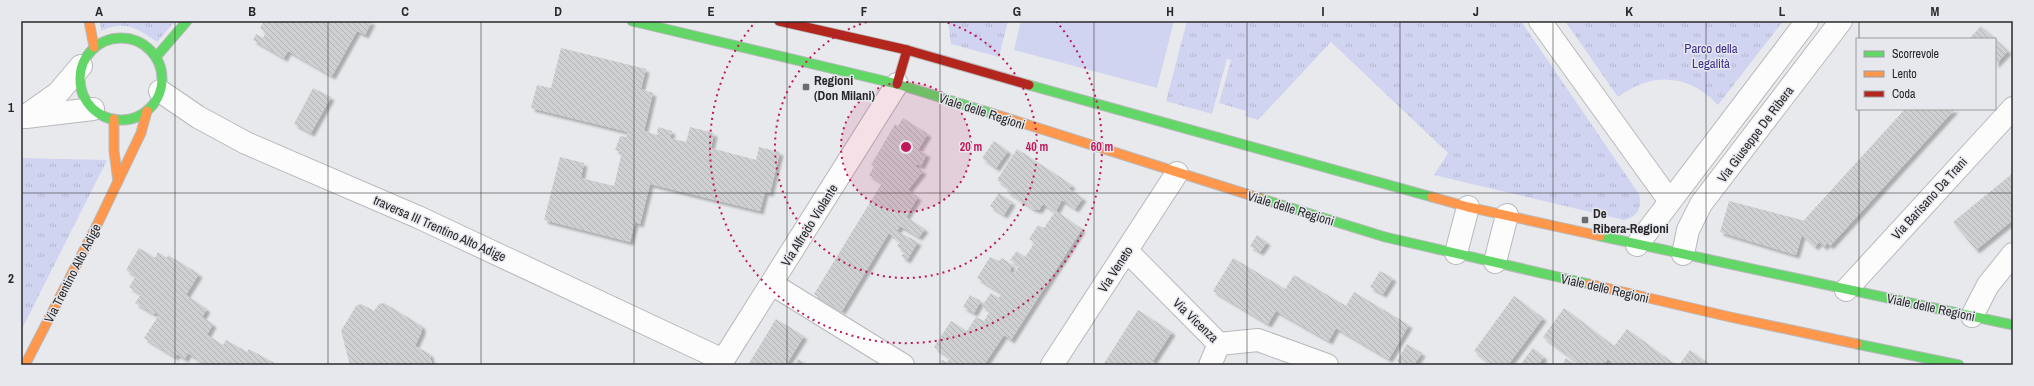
<svg xmlns="http://www.w3.org/2000/svg" width="2034" height="386" font-family="'Archivo Narrow',sans-serif">
<style>
.grass{fill:url(#grass-tufts)}
.pitch{fill:#d1d4f0}
.building{fill:url(#building-back-hatch);filter:url(#shadow)}
.lines{fill:none;stroke-linecap:round;stroke-linejoin:round}
.street-casing{stroke:#b8b9bb;stroke-width:24}
.fast-casing{stroke:#b8b9bb;stroke-width:11}
.slow-casing{stroke:#b8b9bb;stroke-width:11}
.jam-casing{stroke:#b8b9bb;stroke-width:11}
.street{stroke:#fcfcfc;stroke-width:22}
.fast{stroke:#63d668;stroke-width:9}
.slow{stroke:#ff974d;stroke-width:9}
.jam{stroke:#b3261e;stroke-width:9}
.grid{fill:none;stroke:#28282a;stroke-width:1;stroke-opacity:0.55}
.ring{fill:none;stroke:#c2185b;stroke-width:2;stroke-dasharray:2 4}
.poi-dot{fill:#6b6c6e;stroke:#e7e8ed;stroke-width:1.5}
.labels{text-anchor:middle;stroke-width:3;stroke-linejoin:round;paint-order:stroke}
.park-label{font-size:13px;fill:#3e3290;stroke:#e7e8ed}
.poi-label{font-size:13px;font-weight:bold;fill:#28282a;stroke:#e7e8ed;text-anchor:start}
.street-label{font-size:13px;fill:#28282a;stroke:#e7e8ed}
.centre{fill:#c2185b;stroke:#e7e8ed;stroke-width:2}
.ring-label{font-size:12px;text-anchor:middle;font-weight:bold;fill:#c2185b;stroke:#e7e8ed;stroke-width:3;stroke-linejoin:round;paint-order:stroke}
.neatline{fill:none;stroke:#28282a;stroke-width:1.5}
.grid-label{font-size:13px;text-anchor:middle;font-weight:bold;fill:#28282a}
</style>
<defs>
<pattern id="grass-tufts" width="24" height="20" patternUnits="userSpaceOnUse"><rect width="24" height="20" fill="#d1d4f0"/><path d="M3 7l-1-3M5 7V3M7 7l1-3M15 17l-1-3M17 17v-4M19 17l1-3" fill="none" stroke="#b3b6ce"/></pattern>
<pattern id="building-back-hatch" width="6" height="6" patternUnits="userSpaceOnUse"><rect width="6" height="6" fill="#cfd0d2"/><path d="M-1 5l2 2M0 0l6 6M5-1l2 2" fill="none" stroke="#b2b3b4"/></pattern>
<filter id="shadow"><feDropShadow dx="3.5" dy="3.5" stdDeviation="1" flood-color="#0004"/></filter>
</defs>
<rect width="100%" height="100%" fill="#e8e9ec"/>
<g class="grass">
<path d="M100,21H175L157,42C137,28 125,20 101,31Z"/>
<polygon points="948,21 1008,21 999,57 951,44"/>
<path d="M1187,21H1521L1639,194C1642,208 1638,216 1624,220L1434,175L1448,153L1331,42L1258,120L1245,116L1246,111L1219,103L1231,60L1227,59L1212,114L1166,101Z"/>
<path d="M1565,21H1783L1718,105C1688,73 1651,72 1618,97Z"/>
<polygon points="21,158 107,160 21,331"/>
</g>
<polygon class="pitch" points="1021,21 1174,21 1157,88 1014,50"/>
<g class="building">
<polygon points="264,21 372,21 365,35 357,31 332,76 288,51 284,58 253,40 256,34 263,38 266,32 260,28"/>
<polygon points="1981,26 1995,39 1969,39"/>
<polygon points="1995,39 2008,51 1995,65"/>
<polygon points="561,48 646,69 641,89 653,93 644,131 657,135 658,127 672,131 670,138 686,142 690,127 714,133 711,148 756,160 759,147 780,152 770,193 765,192 760,211 650,184 640,224 635,222 630,242 544,220 560,157 584,163 581,178 614,186 622,152 615,150 620,136 626,137 628,132 531,108 537,85 551,88"/>
<polygon points="313,88 331,97 311,133 294,124"/>
<polygon points="1905,109 1955,109 1830,246 1827,243 1824,247 1819,242 1815,247 1802,235 1796,255 1720,232 1729,201 1806,221 1804,220"/>
<polygon points="903,118 928,134 918,150 927,154 921,166 917,164 915,166 923,171 908,190 918,197 906,217 925,229 919,237 900,226 897,231 918,242 907,260 901,256 905,252 897,246 900,242 889,233 842,311 814,294 882,183 869,175 874,166 871,165 895,124 898,126"/>
<polygon points="994,141 1008,151 996,168 982,158"/>
<polygon points="1017,149 1072,185 1069,189 1083,198 1075,209 1062,200 1056,211 1082,229 1011,340 1004,335 984,365 939,365 942,360 947,362 950,358 934,347 951,321 967,331 976,317 984,321 990,311 982,306 991,293 999,298 1001,293 977,278 990,257 999,261 1002,258 1012,265 1010,271 1014,274 1019,266 1010,260 1017,251 1025,257 1035,242 1029,239 1038,225 1044,228 1055,212 1043,204 1039,210 1033,209 1007,191 1008,188 997,180"/>
<polygon points="2013,173 2013,220 1976,250 1953,222"/>
<polygon points="999,193 1012,202 1004,215 990,206"/>
<polygon points="1257,235 1267,242 1260,252 1250,246"/>
<polygon points="139,248 155,258 158,252 167,258 168,255 199,274 186,295 207,309 202,317 213,324 207,335 223,345 226,340 247,352 249,349 278,365 204,365 205,364 188,353 185,359 177,354 175,357 144,338 159,315 155,312 154,314 135,303 141,294 129,287 136,276 126,270"/>
<polygon points="1233,258 1285,289 1294,275 1346,306 1354,292 1409,325 1389,359 1336,328 1329,341 1276,311 1268,324 1213,291"/>
<polygon points="1380,271 1393,278 1383,294 1370,287"/>
<polygon points="970,295 981,301 974,313 963,307"/>
<polygon points="1514,296 1543,318 1508,365 1492,365 1474,351"/>
<polygon points="384,303 422,326 422,331 415,346 430,354 432,365 350,365 341,331 356,306 361,304 374,311 379,304"/>
<polygon points="1564,308 1614,346 1627,329 1676,365 1616,365 1608,359 1603,365 1581,365 1543,337"/>
<polygon points="1138,310 1172,332 1153,361 1157,365 1103,365"/>
<polygon points="776,319 804,336 786,365 748,365"/>
<polygon points="1407,344 1422,353 1414,365 1403,365 1397,361"/>
<polygon points="1533,348 1544,357 1538,365 1520,365"/>
<polygon points="1690,350 1710,365 1679,365"/>
<polygon points="1566,358 1570,361 1567,365 1562,365"/>
<polygon points="798,359 808,365 795,365"/>
</g>
<g class="lines">
<g class="street-casing">
<g id="street">
<polyline points="1540,21 1669,200"/>
<polyline points="160,91 198,117 246,143 418,217 723,360"/>
<polyline points="24,117 58,93 81,66"/>
<polyline points="26,117 93,109"/>
<polyline points="1637,245 1807,21"/>
<polyline points="1127,251 1219,344 1258,340 1327,365"/>
<polyline points="1456,253 1468,207"/>
<polyline points="1683,254 1688,230 1701,204 1841,21"/>
<polyline points="1495,262 1507,215"/>
<polyline points="772,284 903,365"/>
<polyline points="1846,290 2013,108"/>
<polyline points="1972,316 1988,285 2013,254"/>
<polyline points="720,365 897,84"/>
<polyline points="1052,365 1177,173"/>
<polyline points="1210,365 1219,344"/>
</g>
</g>
<g class="fast-casing">
<g id="fast">
<polyline points="632,21 897,84 994,114"/>
<circle cx="121" cy="79" r="41"/>
<polyline points="156,57 187,21"/>
<polyline points="1029,85 1432,197"/>
<polyline points="1259,198 1385,237 1589,284"/>
<polyline points="1600,236 2013,325"/>
<polyline points="1857,344 1959,365"/>
</g>
</g>
<g class="slow-casing">
<g id="slow">
<polyline points="89,21 94,47"/>
<polyline points="994,114 1259,198"/>
<polyline points="114,119 114,151 118,181"/>
<polyline points="1432,197 1468,207 1600,236"/>
<polyline points="1589,284 1730,317 1857,344"/>
<polyline points="25,365 97,225 141,133 147,111"/>
</g>
</g>
<g class="jam-casing">
<g id="jam">
<polyline points="779,21 907,50 1029,85"/>
<polyline points="897,84 907,50"/>
</g>
</g>
<use href="#street" class="street"/>
<use href="#fast" class="fast"/>
<use href="#slow" class="slow"/>
<use href="#jam" class="jam"/>
</g>
<path class="grid" d="M175,21V365M328,21V365M481,21V365M634,21V365M787,21V365M940,21V365M1094,21V365M1247,21V365M1400,21V365M1553,21V365M1706,21V365M1859,21V39M1859,109V365M21,193H2013"/>
<circle cx="906" cy="147" r="65" fill="#c2185b" fill-opacity=".12"/>
<g class="ring">
<circle cx="906" cy="147" r="65"/>
<path d="M942 21A131 131 0 1 1 870 21"/>
<path d="M1056 21A196 196 0 1 1 756 21"/>
</g>
<g class="poi-dot">
<rect x="802" y="83" width="8" height="8" rx="2"/>
<rect x="1581" y="216" width="8" height="8" rx="2"/>
</g>
<g class="labels">
<g class="park-label">
<text x="1711" y="53">Parco della<tspan x="1711" dy="15">Legalità</tspan></text>
</g>
<g class="poi-label">
<text x="814" y="85">Regioni<tspan x="814" dy="15">(Don Milani)</tspan></text>
<text x="1593" y="218">De<tspan x="1593" dy="15">Ribera-Regioni</tspan></text>
</g>
<g class="street-label">
<text transform="translate(982 111) rotate(18)" y="5">Viale delle Regioni</text>
<text transform="translate(1755 134) rotate(-53)" y="5">Via Giuseppe De Ribera</text>
<text transform="translate(1929 198) rotate(-48)" y="5">Via Barisano Da Trani</text>
<text transform="translate(1291 208) rotate(17)" y="5">Viale delle Regioni</text>
<text transform="translate(809 225) rotate(-58)" y="5">Via Alfredo Violante</text>
<text transform="translate(440 228) rotate(24)" y="5">traversa III Trentino Alto Adige</text>
<text transform="translate(1115 269) rotate(-57)" y="5">Via Veneto</text>
<text transform="translate(72 273) rotate(-63)" y="5">Via Trentino Alto Adige</text>
<text transform="translate(1605 288) rotate(13)" y="5">Viale delle Regioni</text>
<text transform="translate(1931 307) rotate(12)" y="5">Viale delle Regioni</text>
<text transform="translate(1196 320) rotate(44)" y="5">Via Vicenza</text>
</g>
</g>
<circle cx="906" cy="147" r="6" class="centre"/>
<g class="ring-label">
<text x="971" y="151">20 m</text>
<text x="1037" y="151">40 m</text>
<text x="1102" y="151">60 m</text>
</g>
<rect width="2034" height="386" fill="none" stroke="#e7e8ed" stroke-width="44"/>
<rect x="1856" y="38" width="140" height="72" fill="#e7e8ed" stroke="#9b9b9f"/>
<rect x="1864" y="51" width="20" height="6" fill="#63d668" stroke="#9b9b9f"/>
<text x="1892" y="58" font-size="12" fill="#28282a">Scorrevole</text>
<rect x="1864" y="71" width="20" height="6" fill="#ff974d" stroke="#9b9b9f"/>
<text x="1892" y="78" font-size="12" fill="#28282a">Lento</text>
<rect x="1864" y="91" width="20" height="6" fill="#b3261e" stroke="#9b9b9f"/>
<text x="1892" y="98" font-size="12" fill="#28282a">Coda</text>
<rect x="22" y="22" width="1990" height="342" class="neatline"/>
<g class="grid-label">
<text x="99" y="16">A</text>
<text x="252" y="16">B</text>
<text x="405" y="16">C</text>
<text x="558" y="16">D</text>
<text x="711" y="16">E</text>
<text x="864" y="16">F</text>
<text x="1017" y="16">G</text>
<text x="1170" y="16">H</text>
<text x="1323" y="16">I</text>
<text x="1476" y="16">J</text>
<text x="1629" y="16">K</text>
<text x="1782" y="16">L</text>
<text x="1935" y="16">M</text>
<text x="11" y="112">1</text>
<text x="11" y="283">2</text>
</g>
</svg>
